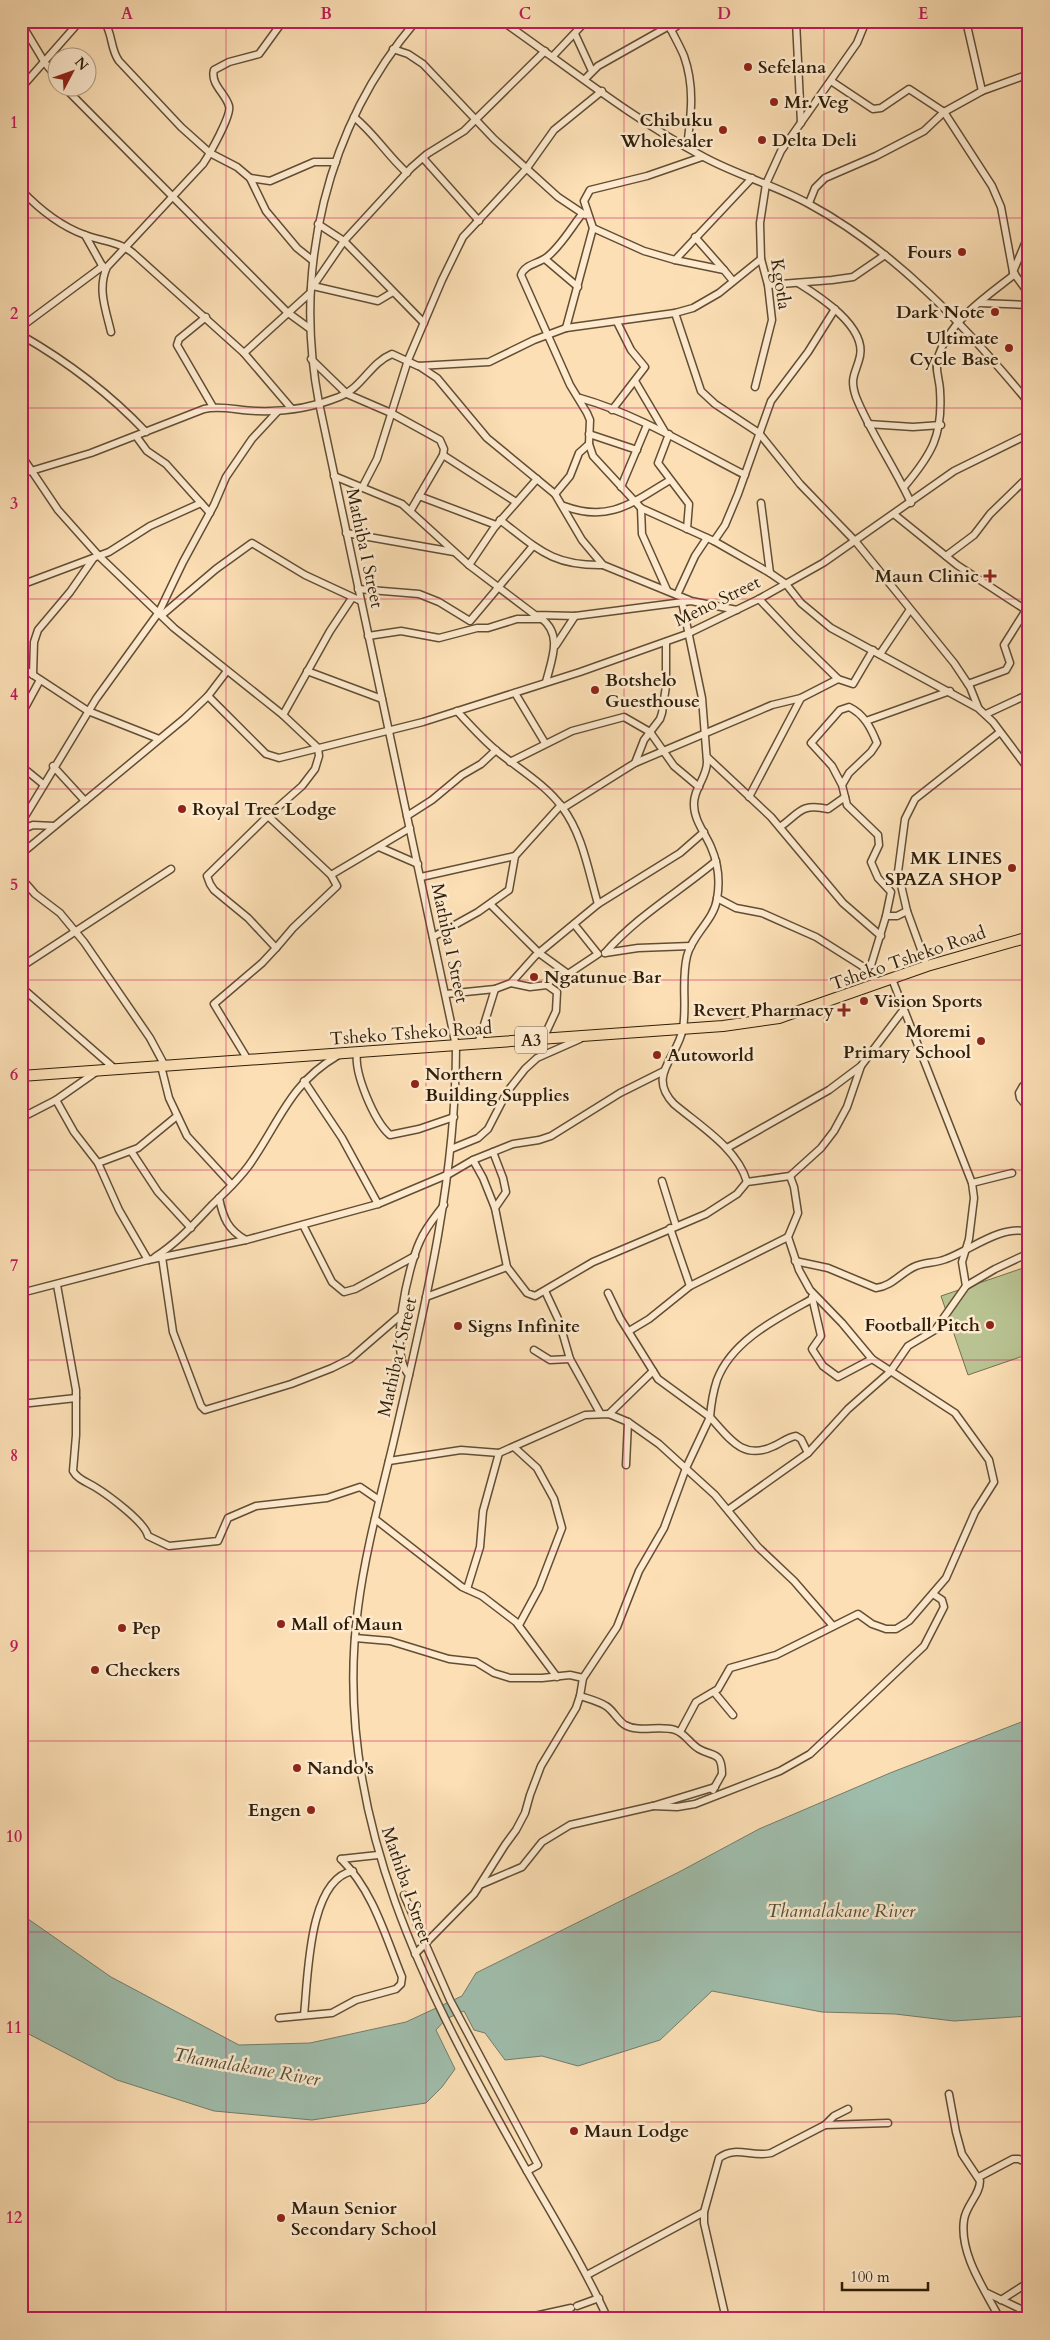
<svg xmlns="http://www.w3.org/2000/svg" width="1050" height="2340" font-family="Cardo,serif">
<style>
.green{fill:#b9c392;stroke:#74704d}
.water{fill:#9fbdac;stroke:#727d6a}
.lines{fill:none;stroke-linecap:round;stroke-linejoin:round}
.minor-casing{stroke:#624e33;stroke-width:9}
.highway-casing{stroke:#2f1e08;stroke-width:12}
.minor{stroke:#fdeacf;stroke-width:6}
.highway{stroke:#fcdfb5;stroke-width:10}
.grid{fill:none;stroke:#c2185b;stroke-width:1;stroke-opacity:0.55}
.poi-dot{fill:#8f2418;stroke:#fdeacf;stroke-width:2}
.labels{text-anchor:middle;stroke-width:5;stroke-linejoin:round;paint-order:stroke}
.shield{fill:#fdeacf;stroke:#6d5b44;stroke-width:1}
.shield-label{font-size:16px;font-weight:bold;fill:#2f1e08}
.poi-label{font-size:18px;font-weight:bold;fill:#2f1e08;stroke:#fdeacf;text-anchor:start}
.street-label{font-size:18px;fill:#2f1e08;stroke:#fdeacf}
.water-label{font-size:19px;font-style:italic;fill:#514e39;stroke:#fdeacf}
.neatline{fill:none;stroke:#c2185b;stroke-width:2}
.grid-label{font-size:16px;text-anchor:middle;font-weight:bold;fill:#c2185b}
</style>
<rect width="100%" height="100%" fill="#fcdfb5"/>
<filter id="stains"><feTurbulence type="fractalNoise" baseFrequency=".004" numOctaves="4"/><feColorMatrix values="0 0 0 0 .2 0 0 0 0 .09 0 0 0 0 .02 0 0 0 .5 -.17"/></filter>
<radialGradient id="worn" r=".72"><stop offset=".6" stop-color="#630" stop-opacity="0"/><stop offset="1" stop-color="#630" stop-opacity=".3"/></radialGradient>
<polygon class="green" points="1029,1266 1029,1354 968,1375 941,1296"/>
<polygon class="water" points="1029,1719 1029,2016 954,2021 895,2014 822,2012 712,1991 660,2040 578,2066 542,2056 505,2060 485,2033 474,2030 464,2011 446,2019 436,2030 455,2069 442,2087 426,2103 312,2120 214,2111 117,2080 21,2030 21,1914 111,1977 239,2045 310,2043 406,2022 462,1996 476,1973 679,1872 759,1829 890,1773"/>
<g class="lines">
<g class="minor-casing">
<g id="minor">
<path d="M104,21C113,34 110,49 119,61L181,127L210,153L237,167L250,178L266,211L297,248L312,260"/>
<path d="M416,21C326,127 293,269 319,403L456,1046C456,1182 424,1311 393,1444C380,1498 365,1553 358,1608C330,1815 429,1998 527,2171C555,2220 584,2267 608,2319"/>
<path d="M502,21C568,67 631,118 702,156C736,175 775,185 809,204C896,251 967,328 1029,403"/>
<path d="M667,21C672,33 679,44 684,56C695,87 691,115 687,147"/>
<polyline points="796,21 801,123"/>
<polyline points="966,21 982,91 1029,74"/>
<polyline points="21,23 45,63 58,79"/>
<polyline points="671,30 684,21"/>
<polyline points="575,34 592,71"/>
<polyline points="393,49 408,54 423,64 494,139 558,197 585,215"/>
<polyline points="553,56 586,21"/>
<polyline points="585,79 598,66 669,26"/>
<polyline points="831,81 873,109 881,108 909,89 944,112 992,186 1001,207 1013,272 1029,294"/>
<polyline points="21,88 80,21"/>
<polyline points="65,88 287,312 309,328"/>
<path d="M354,117C375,134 387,155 407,173"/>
<polyline points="423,158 479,221"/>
<polyline points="250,178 270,181 314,162 336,162"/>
<path d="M21,190C40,210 60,226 85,235C101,241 120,242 133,253L244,353L291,408"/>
<polyline points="809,203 815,188 825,178 876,156 924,131 944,112 982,91"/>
<path d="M582,214C571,228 561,246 547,257C538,264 525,264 521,275L570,385L587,413L590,420L589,444L593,456L641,508L714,541L770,573L786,584L801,603L831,628L978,708L993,722L1029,770"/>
<polyline points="318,224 344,241 424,323"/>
<polyline points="593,228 644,251 675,260 724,270 733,281"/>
<polyline points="85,235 104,269"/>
<polyline points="695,237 724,270"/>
<polyline points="545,259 578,287"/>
<polyline points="675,260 752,178"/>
<polyline points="1013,272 1029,234"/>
<path d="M798,283C819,296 866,326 860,356C856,374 849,377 856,397C871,434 894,466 911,503"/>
<polyline points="768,285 832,280 853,277 885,255"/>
<polyline points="313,286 378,301 393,292"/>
<polyline points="311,289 344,241 411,168 427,154 464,131 545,51"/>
<polyline points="980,303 1029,305"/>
<polyline points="675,313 701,391 715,404 759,433 800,484 856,542 954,663 970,687 978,707"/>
<polyline points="206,317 179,339 177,345 213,407"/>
<polyline points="21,327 103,266"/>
<polyline points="566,328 593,228 584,201 590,190 647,176 702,157"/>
<path d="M111,332C106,310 97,289 107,267L203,164C209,155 232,115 229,106C226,94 210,84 214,70L229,62L259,54L283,21"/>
<path d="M21,335C68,362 109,393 146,432"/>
<polyline points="244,353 310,293"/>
<polyline points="311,359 347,394 391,413 440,440 444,449 443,455 411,510"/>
<polyline points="419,366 437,378 487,438 555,494 582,540 603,565 689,600"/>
<polyline points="635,381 665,432"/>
<polyline points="755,387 772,320 768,285 761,259 760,223 766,184 781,151 857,43 866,21"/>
<path d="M580,398C637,414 692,448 745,475"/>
<polyline points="612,410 645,367 631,350 617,322"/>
<polyline points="868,424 913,427 941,425"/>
<polyline points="589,434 637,450"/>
<polyline points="669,434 658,463 689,504 687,529"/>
<polyline points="136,436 147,451 166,464 210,513"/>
<polyline points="21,455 58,510 99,556 174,628 283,715 318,748 319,756 315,769 302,786 268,816 207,876 210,884 214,890 248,918 276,948 262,963 214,1004 248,1060"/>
<polyline points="443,455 516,502"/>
<path d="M21,474L91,453L204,409C222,405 239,411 257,411C284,412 314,407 339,397C362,388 370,363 392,354L418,366L489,362L534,340L566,328L675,313L693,308L719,293L761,259"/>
<polyline points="334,476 402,504 469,565 535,615 575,616 691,601 737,610"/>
<polyline points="363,486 377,459 408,360 442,280 463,237 527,168 554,130 602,91"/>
<polyline points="621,487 647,425"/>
<path d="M904,487C932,454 943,435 940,391C940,381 934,367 938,357C950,320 986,297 1015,274"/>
<polyline points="555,494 570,476 579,453 589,444"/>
<polyline points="419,496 496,525"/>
<polyline points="761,503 770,573"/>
<path d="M564,506C609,523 632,503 670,480"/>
<polyline points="641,508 642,534 667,590"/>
<polyline points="895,515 957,565 1029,612"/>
<path d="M500,520C538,549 552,566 603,565"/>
<polyline points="346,533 454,552"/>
<polyline points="714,541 725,525 738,494 771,401 808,352 835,309"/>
<polyline points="946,556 974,535 990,514 1029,476"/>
<polyline points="469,565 494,528 537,479"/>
<polyline points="21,585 109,552 150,526 201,503"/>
<polyline points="358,589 419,594 439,602 470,621 533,546"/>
<polyline points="677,595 695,556 707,538"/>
<polyline points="759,599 795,637 838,679 853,684 873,650"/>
<path d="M682,602L702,698L707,762C707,778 693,789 694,805C694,820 705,833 711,847C718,863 720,882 717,899C714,920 692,935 687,956C681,980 687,1005 683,1028C678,1058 646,1075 674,1104C700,1126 737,1148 747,1182"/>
<polyline points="162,615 216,569 252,543 305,575 361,601"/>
<path d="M541,618C563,635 552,658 546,682"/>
<polyline points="368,636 401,631 439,638 477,628 488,628 517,619 543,619"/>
<polyline points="556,645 575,616"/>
<polyline points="880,654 909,611"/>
<polyline points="21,667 88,711 159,739"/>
<polyline points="307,671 382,699"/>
<polyline points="33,675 34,642 38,630 70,592 93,559"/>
<polyline points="968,684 1006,670 1010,663 1004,645 1026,610"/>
<polyline points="515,693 545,743"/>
<polyline points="208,696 227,671"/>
<polyline points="986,714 1029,694"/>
<polyline points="21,715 40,680"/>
<polyline points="283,715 330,631 352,598"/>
<polyline points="866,721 950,691"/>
<polyline points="707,757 771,817 843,903 881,936"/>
<polyline points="510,762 572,731 624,717 650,732 674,766 699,787"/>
<polyline points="635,763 644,740 660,719 662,713 666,686 666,642"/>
<polyline points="21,766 43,784"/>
<polyline points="53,766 85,801"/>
<path d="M842,785L849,773L871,752L877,743C871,728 864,714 849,707L840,710L811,743L832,766L842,785L847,805L878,835L879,845L871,862L878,878L891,892L886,916H897L907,911"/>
<polyline points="749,797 801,698"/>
<polyline points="563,808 635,763 772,705 801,698 838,679"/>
<polyline points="268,816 331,875 337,886 293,928 276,948"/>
<polyline points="407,816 432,800 462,775 481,764 496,750"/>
<polyline points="21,823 96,699 159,612 183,562 214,505 226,477 252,439 278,411"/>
<path d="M780,827C800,813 800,803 828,809L845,797"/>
<polyline points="21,830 33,825 54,826"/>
<polyline points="379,847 418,864"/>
<polyline points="21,854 185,718 208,696 266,754 279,758 423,722 580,672 687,634 759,599 823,563 954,471 1029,434"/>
<polyline points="331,875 410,828"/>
<polyline points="421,877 515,856"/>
<polyline points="21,878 35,894 60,913 84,942 150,1038 165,1066"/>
<polyline points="717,898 736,908 762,913 816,937 862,966 879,984"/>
<polyline points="490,904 539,953 568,974 598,954 574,924"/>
<polyline points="598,904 680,853 704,832"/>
<polyline points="433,937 478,912 509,890 515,856 561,805"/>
<path d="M605,953C637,916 679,892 716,861"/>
<polyline points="605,953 638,948 691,946"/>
<polyline points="927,966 907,911 898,872 905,819 915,799 1000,732"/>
<polyline points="21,967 171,869"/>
<polyline points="869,972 886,916"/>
<polyline points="892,979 972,1183 974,1198 969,1239 962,1262 966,1286"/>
<polyline points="511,983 530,987 547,985 557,992 556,1011 543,1039"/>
<polyline points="21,987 115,1069"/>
<path d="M446,994L495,989L511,983L535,956L598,904C588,870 583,835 562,807C546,785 519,769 498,752C483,740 470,725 457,711"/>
<polyline points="478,1044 495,989"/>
<path d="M357,1053C354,1073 374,1121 390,1135L419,1129L454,1117"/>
<polyline points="161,1066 169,1098 187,1136 232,1185"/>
<polyline points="304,1081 342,1138 378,1204"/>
<polyline points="1029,1084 1023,1086 1019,1093 1020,1098 1029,1109"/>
<polyline points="56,1100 74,1132 98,1163 138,1148 177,1116"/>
<polyline points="21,1118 56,1100 96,1072"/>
<polyline points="727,1148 829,1090 861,1066 904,1009"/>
<polyline points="451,1149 478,1138 488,1129 507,1092 525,1069 537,1058 580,1039"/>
<polyline points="131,1151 158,1192 191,1228"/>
<polyline points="493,1152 503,1178 506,1192 495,1208"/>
<polyline points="473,1160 483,1178 495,1208 507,1267 527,1293 535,1296 593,1262 706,1214 737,1194 747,1182 790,1176 821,1148 834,1131 847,1107 861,1066"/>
<polyline points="98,1163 119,1210 148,1260"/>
<polyline points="662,1181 676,1226"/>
<polyline points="972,1183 1012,1173"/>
<path d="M219,1198C223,1218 228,1230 246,1240"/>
<polyline points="303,1225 332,1282 344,1292 355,1289 415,1256"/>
<polyline points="670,1228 690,1286"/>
<path d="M155,1257C177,1243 193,1225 211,1206C225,1192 241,1178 252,1161C280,1120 291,1083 337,1056"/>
<polyline points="162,1257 173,1332 201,1406 205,1410 291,1384 332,1368 350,1359 402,1314"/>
<path d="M795,1261L828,1268L876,1288C893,1286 901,1272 916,1266C926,1262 937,1263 946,1259C971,1250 1001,1224 1029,1232"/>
<path d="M57,1285L76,1390V1435L73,1471C77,1479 87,1482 95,1487C108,1495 145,1522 148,1536L169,1546L218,1541L228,1518L256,1506L327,1498L360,1487L379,1500"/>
<polyline points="545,1291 559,1321 570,1359 600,1413"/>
<polyline points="21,1293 148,1260 246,1240 378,1204 449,1174 473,1160 513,1144 539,1140 551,1136 620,1093 664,1071"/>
<polyline points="426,1297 507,1267"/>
<polyline points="812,1297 821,1336 812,1349 823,1366 838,1377 872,1359"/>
<polyline points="629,1331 649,1319 690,1286 788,1237"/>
<polyline points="534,1350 550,1360 570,1359"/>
<path d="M409,1375C388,1352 408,1267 420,1241C426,1227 435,1217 444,1205"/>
<polyline points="21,1404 76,1398"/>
<polyline points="609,1414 653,1371"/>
<polyline points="514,1447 537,1468 554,1499 562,1528 539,1588 519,1625"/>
<path d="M808,1453L801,1439L796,1436C788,1437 781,1443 774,1446C743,1461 730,1439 710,1417C711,1405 713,1392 717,1380C732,1340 778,1318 812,1299"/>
<polyline points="389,1461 461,1450 499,1453 585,1415 609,1414 628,1422 659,1444 715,1495 758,1547 794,1581 833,1626"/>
<polyline points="626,1465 628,1422"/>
<polyline points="728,1510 808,1453 848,1409 890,1372 908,1346 935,1330 966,1286 995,1269 1029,1253"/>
<polyline points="375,1519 462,1587 482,1596 516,1622 557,1677"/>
<polyline points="467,1589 480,1547 483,1511 499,1453"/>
<polyline points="355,1638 390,1641 449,1659 476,1662 494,1673 510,1678 542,1678 570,1675 583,1678"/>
<polyline points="714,1692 733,1715"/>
<path d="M580,1696C589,1699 598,1701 606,1706C613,1710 617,1720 625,1725C639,1733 659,1725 675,1730C685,1733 690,1744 699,1749C713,1757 722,1751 722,1774L713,1790"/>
<polyline points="680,1732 696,1702 718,1689 730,1668 776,1655 858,1614 872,1624 886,1629 896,1629 909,1621 946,1578 975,1512 994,1482 989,1460 955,1413 872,1359 842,1323 810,1290 799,1270 788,1237 798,1213 794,1187 790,1176"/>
<polyline points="653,1806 677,1807 695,1804 780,1771 810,1754 924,1646 944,1607 942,1600 933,1594"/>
<polyline points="341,1859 378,1855"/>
<polyline points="482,1884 522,1867 542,1842 570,1825 653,1806 715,1787"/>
<polyline points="404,1895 450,2000 538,2165 527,2171"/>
<polyline points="415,1954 474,1894 505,1845 516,1830 525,1813 530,1795 541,1766 576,1708 580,1696 583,1678 617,1627 639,1571 664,1528 686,1468 710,1417 658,1379 620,1318 608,1293"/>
<path d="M304,2015C308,1979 308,1879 353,1871"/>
<path d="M279,2018L332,2013L356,2000L396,1989L401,1984L402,1977C385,1935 373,1891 341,1859"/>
<path d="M949,2094L956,2132L962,2154L980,2181C980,2195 966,2205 964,2220C959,2254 985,2290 1000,2319"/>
<polyline points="825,2125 834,2116 848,2109"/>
<polyline points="979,2177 1013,2159 1019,2159 1029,2164"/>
<polyline points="587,2275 704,2212"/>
<polyline points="987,2293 1029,2313"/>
<polyline points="1001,2300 1029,2282"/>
<polyline points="577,2306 599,2298"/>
<polyline points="521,2319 571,2308"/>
<path d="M726,2319L704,2223V2212L719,2158C736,2145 752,2158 771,2153L825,2125L888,2123"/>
</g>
</g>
<g class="highway-casing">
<polyline id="highway" points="21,1076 723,1026 779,1018 927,966 1029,937"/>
</g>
<use href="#minor" class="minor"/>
<use href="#highway" class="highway"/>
</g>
<path class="grid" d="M226,21V2319M426,21V2319M624,21V2319M824,21V2319M21,218H1029M21,408H1029M21,599H1029M21,789H1029M21,980H1029M21,1170H1029M21,1360H1029M21,1551H1029M21,1741H1029M21,1932H1029M21,2122H1029"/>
<g class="poi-dot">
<circle cx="748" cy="67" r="5"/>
<circle cx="774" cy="102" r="5"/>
<circle cx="723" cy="130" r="5"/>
<circle cx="762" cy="140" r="5"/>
<circle cx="962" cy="252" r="5"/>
<circle cx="995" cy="312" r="5"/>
<circle cx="1009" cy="348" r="5"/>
<path d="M987.5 568.5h5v5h5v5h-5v5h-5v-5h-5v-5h5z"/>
<circle cx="595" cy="690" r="5"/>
<circle cx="182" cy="809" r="5"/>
<circle cx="1012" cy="868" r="5"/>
<circle cx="534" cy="977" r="5"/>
<circle cx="864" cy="1001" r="5"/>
<path d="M841.5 1002.5h5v5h5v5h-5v5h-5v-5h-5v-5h5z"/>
<circle cx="981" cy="1041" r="5"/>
<circle cx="657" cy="1055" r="5"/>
<circle cx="415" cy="1084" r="5"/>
<circle cx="990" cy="1325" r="5"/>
<circle cx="458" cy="1326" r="5"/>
<circle cx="281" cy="1624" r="5"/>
<circle cx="122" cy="1628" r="5"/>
<circle cx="95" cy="1670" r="5"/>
<circle cx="297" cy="1768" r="5"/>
<circle cx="311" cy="1810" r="5"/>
<circle cx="574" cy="2131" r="5"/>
<circle cx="281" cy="2218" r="5"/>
</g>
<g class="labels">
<rect class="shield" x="515" y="1026.5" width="32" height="27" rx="4"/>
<g class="shield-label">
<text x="531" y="1046">A3</text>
</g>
<g class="poi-label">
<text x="758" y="73">Sefelana</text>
<text x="784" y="108">Mr. Veg</text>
<text x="713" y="126" text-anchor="end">Chibuku<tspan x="713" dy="21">Wholesaler</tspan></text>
<text x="772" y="146">Delta Deli</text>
<text x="952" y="258" text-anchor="end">Fours</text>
<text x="985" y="318" text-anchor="end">Dark Note</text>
<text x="999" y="344" text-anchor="end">Ultimate<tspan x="999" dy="21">Cycle Base</tspan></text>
<text x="979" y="582" text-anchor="end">Maun Clinic</text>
<text x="605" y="686">Botshelo<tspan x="605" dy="21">Guesthouse</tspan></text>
<text x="192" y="815">Royal Tree Lodge</text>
<text x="1002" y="864" text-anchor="end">MK LINES<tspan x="1002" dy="21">SPAZA SHOP</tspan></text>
<text x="544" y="983">Ngatunue Bar</text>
<text x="874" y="1007">Vision Sports</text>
<text x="834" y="1016" text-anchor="end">Revert Pharmacy</text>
<text x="971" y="1037" text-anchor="end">Moremi<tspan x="971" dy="21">Primary School</tspan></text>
<text x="667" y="1061">Autoworld</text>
<text x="425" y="1080">Northern<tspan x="425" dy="21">Building Supplies</tspan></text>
<text x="980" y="1331" text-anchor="end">Football Pitch</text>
<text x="468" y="1332">Signs Infinite</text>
<text x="291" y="1630">Mall of Maun</text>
<text x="132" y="1634">Pep</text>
<text x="105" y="1676">Checkers</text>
<text x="307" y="1774">Nando's</text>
<text x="301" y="1816" text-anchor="end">Engen</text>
<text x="584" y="2137">Maun Lodge</text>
<text x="291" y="2214">Maun Senior<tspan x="291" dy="21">Secondary School</tspan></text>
</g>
<g class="street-label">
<text transform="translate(781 284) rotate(81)" y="6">Kgotla</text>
<text transform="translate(365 548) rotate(78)" y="6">Mathiba I Street</text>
<text transform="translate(717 601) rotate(-26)" y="6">Meno Street</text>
<text transform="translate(450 943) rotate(78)" y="6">Mathiba I Street</text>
<text transform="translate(908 958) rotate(-19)" y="6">Tsheko Tsheko Road</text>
<text transform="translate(411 1033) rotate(-4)" y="6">Tsheko Tsheko Road</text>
<text transform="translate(397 1357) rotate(-77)" y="6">Mathiba I Street</text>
<text transform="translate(407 1885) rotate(71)" y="6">Mathiba I Street</text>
</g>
<g class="water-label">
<text x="841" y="1917">Thamalakane River</text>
<text transform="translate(247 2066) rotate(10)" y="7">Thamalakane River</text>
</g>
</g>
<rect width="1050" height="2340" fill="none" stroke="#fcdfb5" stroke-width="55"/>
<g transform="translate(72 72) rotate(49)"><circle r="24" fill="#fdeacf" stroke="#ab987f"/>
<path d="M0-4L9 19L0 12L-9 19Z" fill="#8f2418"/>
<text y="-8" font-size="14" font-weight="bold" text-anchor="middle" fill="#2f1e08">N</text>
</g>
<path d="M842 2282v8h86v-8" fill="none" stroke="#2f1e08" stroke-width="2.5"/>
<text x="850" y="2282" font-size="15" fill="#2f1e08" stroke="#fdeacf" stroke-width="4" paint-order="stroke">100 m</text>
<rect x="28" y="28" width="994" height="2284" class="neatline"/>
<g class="grid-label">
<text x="127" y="19">A</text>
<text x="326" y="19">B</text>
<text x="525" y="19">C</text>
<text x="724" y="19">D</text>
<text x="923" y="19">E</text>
<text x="14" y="128">1</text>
<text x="14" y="319">2</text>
<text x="14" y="509">3</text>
<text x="14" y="700">4</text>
<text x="14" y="890">5</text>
<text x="14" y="1080">6</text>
<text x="14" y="1271">7</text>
<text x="14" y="1461">8</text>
<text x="14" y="1652">9</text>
<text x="14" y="1842">10</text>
<text x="14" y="2033">11</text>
<text x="14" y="2223">12</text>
</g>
<rect width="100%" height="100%" filter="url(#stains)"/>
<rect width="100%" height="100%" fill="url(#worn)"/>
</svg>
